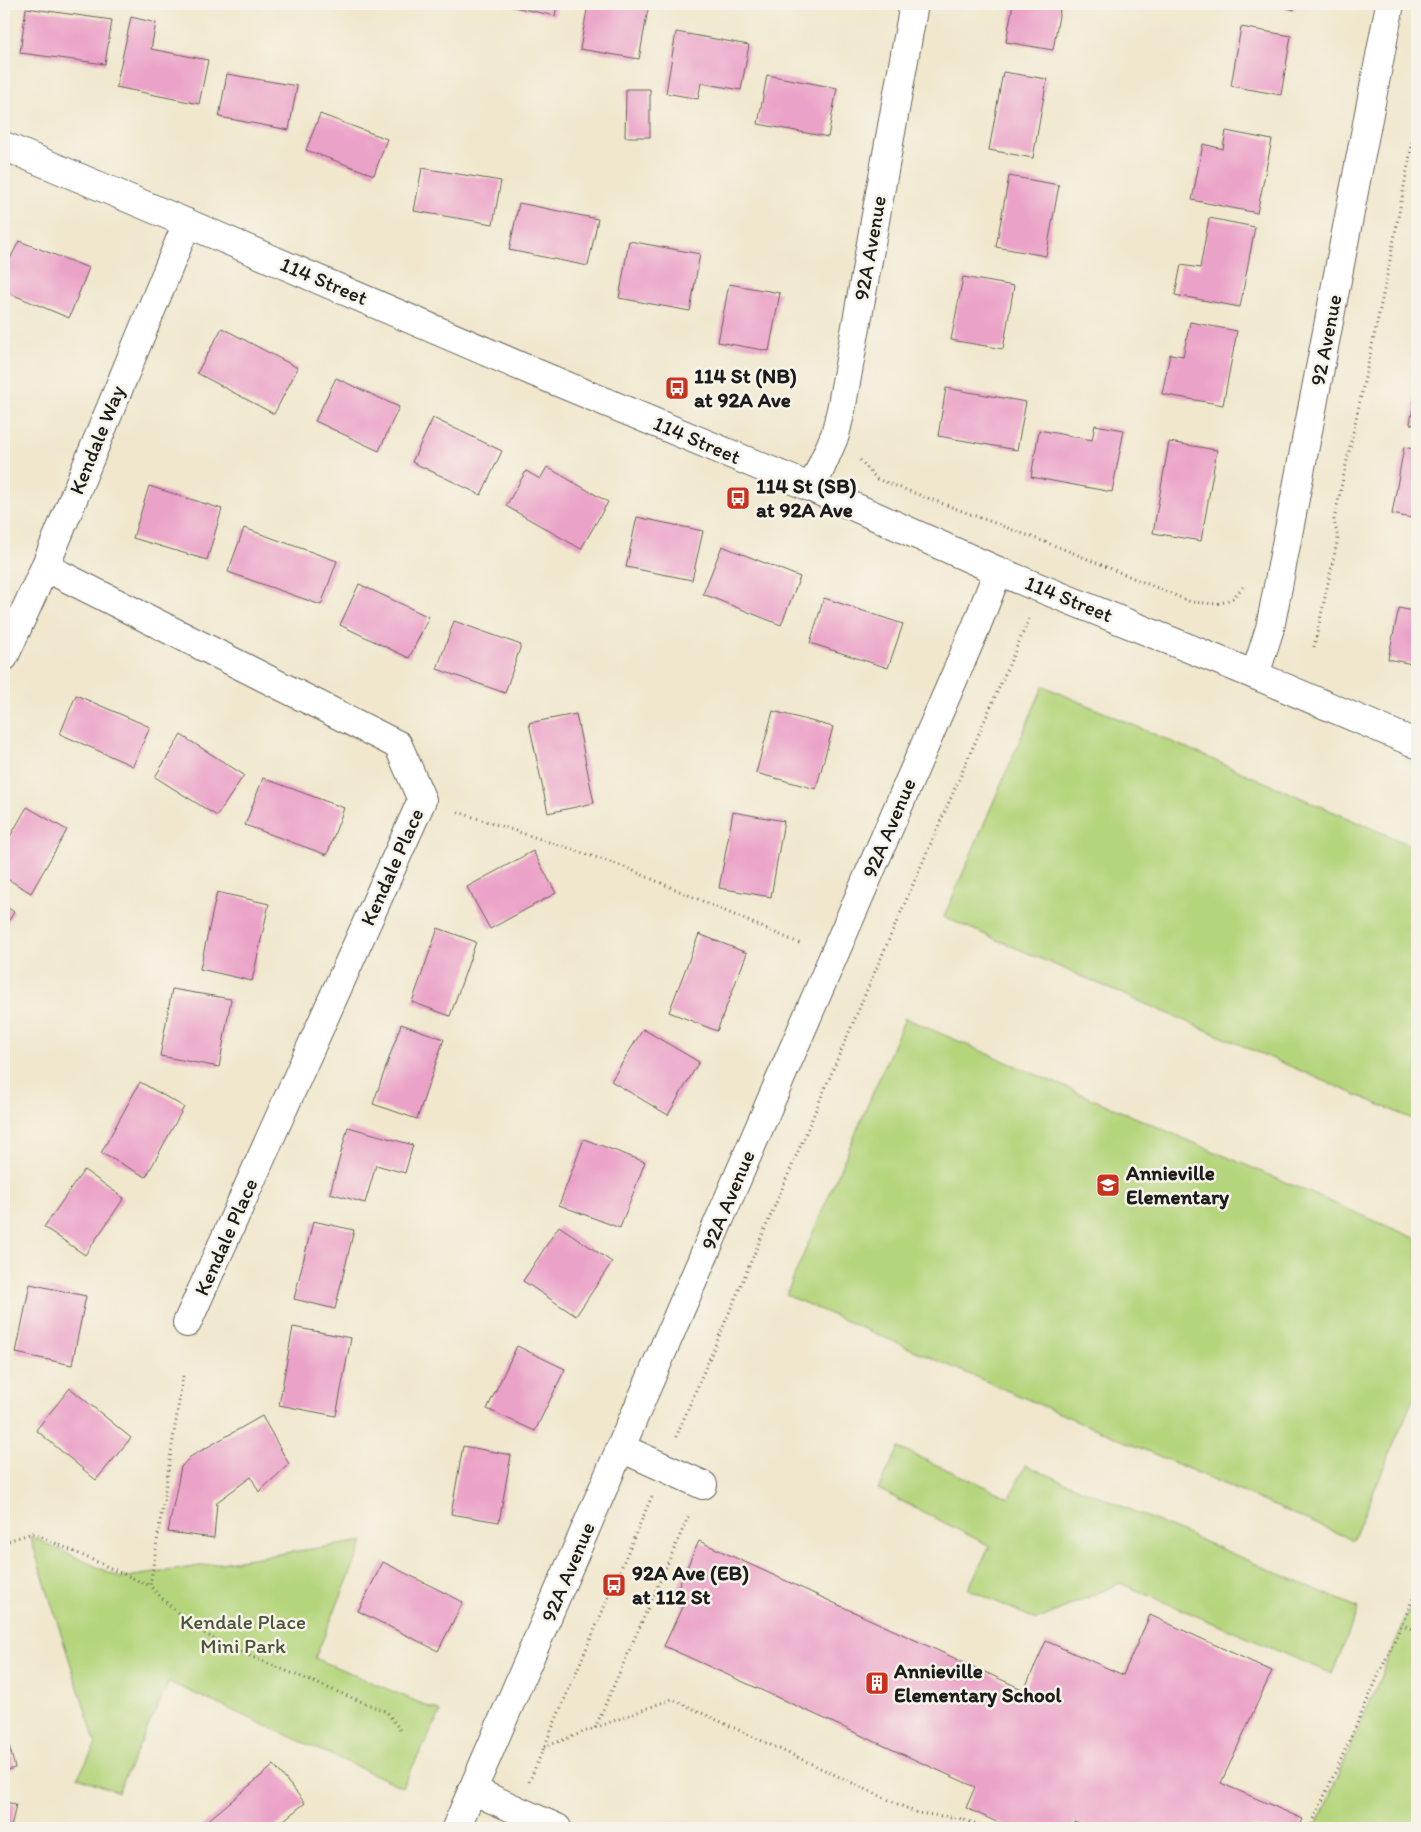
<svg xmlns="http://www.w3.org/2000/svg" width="1421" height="1832" font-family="Itim,sans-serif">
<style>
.green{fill:#b5d57d;stroke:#68784c}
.building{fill:#eba2c8}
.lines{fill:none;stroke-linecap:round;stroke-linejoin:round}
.minor-casing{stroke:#66635a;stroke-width:30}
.path{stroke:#66635a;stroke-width:3;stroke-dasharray:1 4;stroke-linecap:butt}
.minor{stroke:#fff;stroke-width:28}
.labels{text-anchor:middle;stroke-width:5;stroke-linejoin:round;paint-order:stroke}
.street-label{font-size:21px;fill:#1c1c1c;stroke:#f7f3e8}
.poi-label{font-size:21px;font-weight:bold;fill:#1c1c1c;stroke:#f7f3e8;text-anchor:start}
.park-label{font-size:21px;fill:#4a5439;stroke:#f7f3e8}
</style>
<rect width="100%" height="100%" fill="#f7f3e8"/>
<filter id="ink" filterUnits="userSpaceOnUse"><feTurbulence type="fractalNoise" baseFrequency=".02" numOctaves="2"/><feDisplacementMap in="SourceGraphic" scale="10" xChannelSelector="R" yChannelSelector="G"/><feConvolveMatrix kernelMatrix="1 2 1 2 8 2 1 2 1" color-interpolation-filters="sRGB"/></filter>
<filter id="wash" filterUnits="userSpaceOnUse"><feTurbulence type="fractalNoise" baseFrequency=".0096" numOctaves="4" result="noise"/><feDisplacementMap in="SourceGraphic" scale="20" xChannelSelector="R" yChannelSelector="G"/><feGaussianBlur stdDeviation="1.12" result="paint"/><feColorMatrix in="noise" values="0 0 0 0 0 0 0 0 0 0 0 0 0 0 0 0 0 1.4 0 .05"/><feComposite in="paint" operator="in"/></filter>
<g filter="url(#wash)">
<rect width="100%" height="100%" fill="#f0e7cd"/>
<g class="green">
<polygon points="1043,686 1417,848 1417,1121 944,917"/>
<polygon points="905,1018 1417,1239 1417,1390 1353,1540 786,1295"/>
<polygon points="899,1448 1010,1498 1025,1465 1359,1608 1332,1674 1120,1583 1037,1620 968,1589 990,1546 878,1489"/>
<polygon points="30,1536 121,1578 364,1541 315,1658 441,1712 402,1787 169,1682 118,1792 78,1777 96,1744"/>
<polygon points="1417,1592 1417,1828 1316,1828"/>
</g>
<g id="blocks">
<g class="building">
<polygon points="501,4 557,4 555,16"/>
<polygon points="588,4 649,4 639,59 580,49"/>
<polygon points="1013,4 1061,4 1053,50 1006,42"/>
<polygon points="1273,4 1296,4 1294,10"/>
<polygon points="26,8 112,20 105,64 20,53"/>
<polygon points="131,17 156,23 151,49 208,60 199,104 116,87"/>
<polygon points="1241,27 1291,36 1281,95 1231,86"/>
<polygon points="676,32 749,45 741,90 701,83 698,99 666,93"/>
<polygon points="1003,72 1047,79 1033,158 989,150"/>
<polygon points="227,74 297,86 289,130 219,117"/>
<polygon points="767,75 837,88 828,137 758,124"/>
<polygon points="626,89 650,89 650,137 625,137"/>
<polygon points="320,114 387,139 374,175 306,150"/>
<polygon points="1226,131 1272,140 1257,213 1192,200 1203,144 1223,149"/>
<polygon points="422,168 501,181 493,224 414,211"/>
<polygon points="1009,176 1059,185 1046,256 996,247"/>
<polygon points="519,203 598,219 588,266 509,250"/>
<polygon points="1209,218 1255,227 1240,307 1175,295 1181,265 1200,268"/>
<polygon points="19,241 89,268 69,318 4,291 4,271"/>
<polygon points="629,241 700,254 690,311 619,298"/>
<polygon points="963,277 1014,286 1003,349 951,340"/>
<polygon points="729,284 780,293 769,351 718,342"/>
<polygon points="1190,322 1237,331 1223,405 1162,394 1170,354 1183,356"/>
<polygon points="222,328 298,368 274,414 197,373"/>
<polygon points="336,378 399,407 379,451 315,421"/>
<polygon points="946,388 1026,402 1017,450 938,436"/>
<polygon points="1416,389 1417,389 1417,425 1410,424"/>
<polygon points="433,418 502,451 481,495 412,462"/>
<polygon points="1095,425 1124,430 1112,492 1031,477 1039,430 1092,440"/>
<polygon points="1169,442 1217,450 1201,541 1153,533"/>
<polygon points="1404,447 1417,450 1417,519 1392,514"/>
<polygon points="547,467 608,502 581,549 506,506 526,471 540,479"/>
<polygon points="149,486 222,509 207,560 133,538"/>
<polygon points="637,517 703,531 692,580 626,567"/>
<polygon points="244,528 337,561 321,605 228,572"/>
<polygon points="722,546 800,577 781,625 703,594"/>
<polygon points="359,584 429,617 409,658 340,625"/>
<polygon points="824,598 903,624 888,668 810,643"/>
<polygon points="1399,608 1417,612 1417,665 1388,659"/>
<polygon points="454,621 521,645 505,693 437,669"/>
<polygon points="76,695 150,727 133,766 60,734"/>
<polygon points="773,711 833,727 816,789 756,773"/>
<polygon points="576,714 594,803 548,813 529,723"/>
<polygon points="181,735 244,775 217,816 155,777"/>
<polygon points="263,778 344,808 327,855 245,825"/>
<polygon points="27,807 67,830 31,893 4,877 4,847"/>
<polygon points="733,812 784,821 771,897 719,888"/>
<polygon points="533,851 556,893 490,929 467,887"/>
<polygon points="217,892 269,904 252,981 200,969"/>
<polygon points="4,905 14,912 4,929"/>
<polygon points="438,928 476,942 450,1016 412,1002"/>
<polygon points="699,934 747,953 717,1031 669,1012"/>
<polygon points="172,989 231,999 219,1067 160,1056"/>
<polygon points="401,1024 444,1039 417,1119 373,1104"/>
<polygon points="643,1029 699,1062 668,1115 611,1081"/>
<polygon points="140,1082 184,1107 146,1177 101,1153"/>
<polygon points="348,1127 413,1145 405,1173 376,1165 365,1203 330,1193"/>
<polygon points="584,1139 645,1162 620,1228 559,1205"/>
<polygon points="84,1170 124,1198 85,1255 44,1227"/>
<polygon points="313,1221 354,1230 335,1309 294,1299"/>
<polygon points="559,1226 612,1262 576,1316 523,1281"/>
<polygon points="30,1284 86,1296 72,1365 16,1353"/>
<polygon points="293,1327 351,1338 336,1416 279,1405"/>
<polygon points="517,1346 565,1369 535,1431 487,1409"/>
<polygon points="70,1388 131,1438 96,1480 36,1430"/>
<polygon points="262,1416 289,1464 259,1492 251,1477 217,1502 214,1538 168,1532 181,1467 190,1457"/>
<polygon points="463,1446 511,1455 499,1522 451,1514"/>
<polygon points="699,1541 1024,1690 1046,1641 1123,1675 1150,1615 1272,1671 1221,1783 1303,1819 1299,1828 1088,1828 1075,1822 1072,1828 1010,1828 966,1808 975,1787 664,1646 683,1605 672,1600"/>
<polygon points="383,1562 463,1602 438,1651 358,1611"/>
<polygon points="4,1726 15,1768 4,1771"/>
<polygon points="274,1765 305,1803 274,1828 199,1828"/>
<polygon points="4,1802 16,1804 11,1828 4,1828"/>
</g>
</g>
</g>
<g filter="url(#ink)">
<use href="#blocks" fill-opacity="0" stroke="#66635a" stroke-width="1"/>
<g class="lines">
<g class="minor-casing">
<g id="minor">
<polyline points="4,146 187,223 536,373 812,488 998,571 1255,675 1417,744"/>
<polyline points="812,488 835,435 841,410 914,4"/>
<polyline points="45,567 398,745 422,800 187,1323"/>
<polyline points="4,657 45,567 187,223"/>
<polyline points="1255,675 1270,628 1390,4"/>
<polyline points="621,1448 703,1485"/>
<polyline points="472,1790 557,1828"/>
<polyline points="456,1828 976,627 998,571"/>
</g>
</g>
<g class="path">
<polyline points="860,460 877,479 1061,548 1191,602 1216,604 1224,602 1233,598 1243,587"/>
<polyline points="1314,647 1338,538 1334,520 1386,281 1417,118"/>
<polyline points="458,812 622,866 801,944"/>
<path d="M183,1376L150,1586C175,1612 197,1631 230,1648L387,1712L400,1730"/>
<polyline points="676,1437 873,976 1029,619"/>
<polyline points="4,1542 33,1533 150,1586"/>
<polyline points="1401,1624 1417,1631"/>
<polyline points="595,1728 689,1515"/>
<polyline points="544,1747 672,1699 917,1813 958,1818 990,1828"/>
<polyline points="529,1782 652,1496"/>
<polyline points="1310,1828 1417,1590"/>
</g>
<use href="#minor" class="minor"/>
</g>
</g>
<defs>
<g id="bus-square" transform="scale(1.25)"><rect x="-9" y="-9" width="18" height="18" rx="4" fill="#c8321e" stroke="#f7f3e8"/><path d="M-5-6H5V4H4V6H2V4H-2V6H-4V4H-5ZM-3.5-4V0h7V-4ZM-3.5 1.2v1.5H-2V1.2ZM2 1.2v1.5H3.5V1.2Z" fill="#fff"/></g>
<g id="school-square" transform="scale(1.25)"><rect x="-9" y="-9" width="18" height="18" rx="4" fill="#c8321e" stroke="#f7f3e8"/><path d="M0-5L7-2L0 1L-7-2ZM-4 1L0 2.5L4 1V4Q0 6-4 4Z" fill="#fff"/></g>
<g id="building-square" transform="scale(1.25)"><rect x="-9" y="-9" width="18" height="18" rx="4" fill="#c8321e" stroke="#f7f3e8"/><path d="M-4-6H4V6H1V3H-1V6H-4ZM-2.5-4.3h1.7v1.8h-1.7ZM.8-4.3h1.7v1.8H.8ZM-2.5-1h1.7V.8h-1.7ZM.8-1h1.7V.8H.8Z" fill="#fff"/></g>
</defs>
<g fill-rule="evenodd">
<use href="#bus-square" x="677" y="388"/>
<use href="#bus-square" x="738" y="498"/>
<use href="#school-square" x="1108" y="1185"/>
<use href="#bus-square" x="614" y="1585"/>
<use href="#building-square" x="877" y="1683"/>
</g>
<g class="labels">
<g class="street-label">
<text transform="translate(870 248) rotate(-80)" y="7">92A Avenue</text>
<text transform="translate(324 281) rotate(23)" y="7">114 Street</text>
<text transform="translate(1326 340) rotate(-79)" y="7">92 Avenue</text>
<text transform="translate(97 440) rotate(-68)" y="7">Kendale Way</text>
<text transform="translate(697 440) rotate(23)" y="7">114 Street</text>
<text transform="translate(1069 599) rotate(22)" y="7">114 Street</text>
<text transform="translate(889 828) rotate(-67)" y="7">92A Avenue</text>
<text transform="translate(392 867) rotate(-66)" y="7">Kendale Place</text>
<text transform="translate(728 1200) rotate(-67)" y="7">92A Avenue</text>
<text transform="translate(226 1237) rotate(-66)" y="7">Kendale Place</text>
<text transform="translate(568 1572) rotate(-67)" y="7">92A Avenue</text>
</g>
<g class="poi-label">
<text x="694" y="383">114 St (NB)<tspan x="694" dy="24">at 92A Ave</tspan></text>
<text x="756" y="493">114 St (SB)<tspan x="756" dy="24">at 92A Ave</tspan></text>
<text x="1126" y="1180">Annieville<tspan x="1126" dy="24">Elementary</tspan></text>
<text x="632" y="1580">92A Ave (EB)<tspan x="632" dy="24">at 112 St</tspan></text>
<text x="894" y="1678">Annieville<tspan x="894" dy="24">Elementary School</tspan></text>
</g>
<g class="park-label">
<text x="243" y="1629">Kendale Place<tspan x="243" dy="24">Mini Park</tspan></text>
</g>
</g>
<rect width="1421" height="1832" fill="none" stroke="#f7f3e8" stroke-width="20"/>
</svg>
